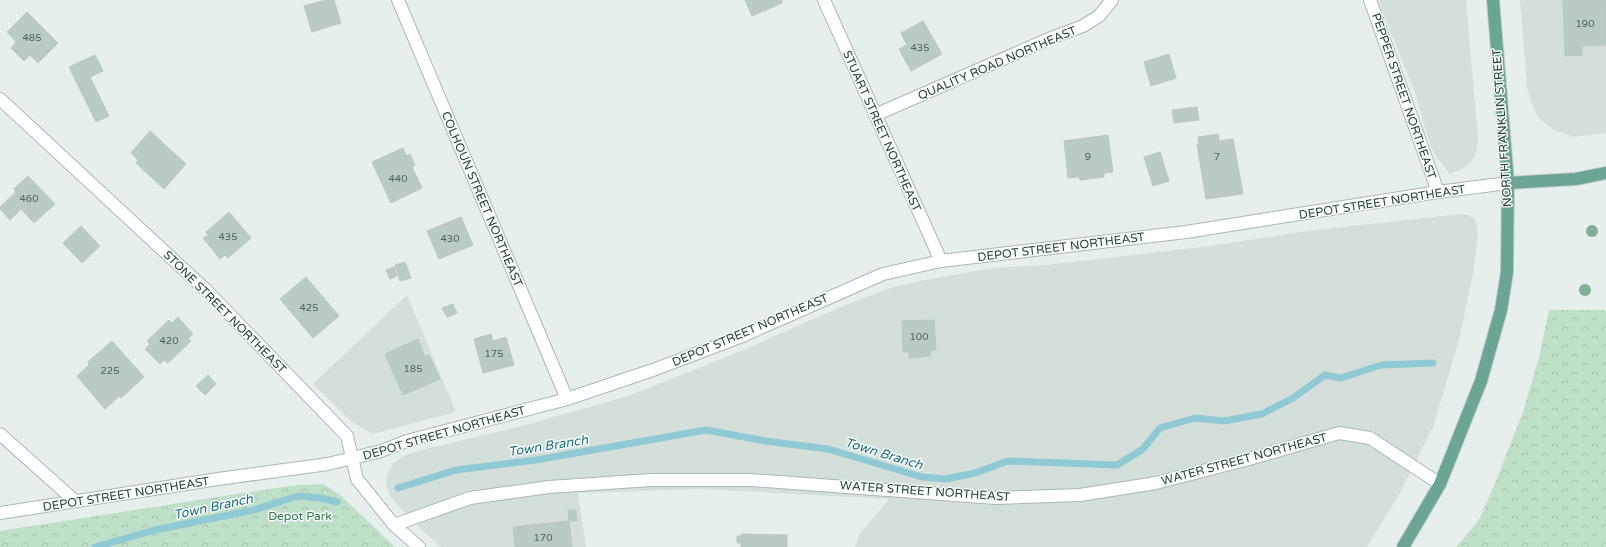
<svg xmlns="http://www.w3.org/2000/svg" width="1606" height="547" font-family="'Varela Round',sans-serif">
<style>
.built{fill:#d4dfda}
.forest{fill:url(#forest-crowns)}
.lines{fill:none;stroke-linecap:round;stroke-linejoin:round}
.stream{stroke:#8ec9d4;stroke-width:7}
.building{fill:#bbcac4;stroke:#b8c9c2}
.minor-casing{stroke:#a8b8b2;stroke-width:14}
.major-casing{stroke:#c2cac8;stroke-width:14}
.minor{stroke:#fff;stroke-width:12}
.major{stroke:#6aa596;stroke-width:12}
.tree{fill:#80af93}
.labels{text-anchor:middle;stroke-width:3;stroke-linejoin:round;paint-order:stroke}
.number-label{font-size:10px;fill:#4a645c}
.street-label{font-size:12px;fill:#24423a;stroke:#f7fbf9}
.park-label{font-size:12px;fill:#2d7a4b;stroke:#f7fbf9}
.water-label{font-size:13px;font-style:italic;fill:#1c6f80;stroke:#f7fbf9}
</style>
<defs>
<pattern id="forest-crowns" width="20" height="18" patternUnits="userSpaceOnUse"><rect width="20" height="18" fill="#bfe0c8"/><path d="M2 6a3 3 0 1 1 6 0M12 15a3 3 0 1 1 6 0" fill="none" stroke="#a4c1ad"/></pattern>
</defs>
<rect width="100%" height="100%" fill="#e6efeb"/>
<g class="built">
<polygon points="1378,0 1466,0 1478,138 1477,149 1473,159 1466,167 1457,171 1450,174 1435,155 1429,141 1415,93"/>
<polygon points="1520,0 1606,0 1606,133 1573,137 1552,129 1538,117 1531,103 1527,87"/>
<polygon points="1461,214 1468,215 1474,218 1477,224 1478,234 1473,274 1459,340 1433,427 1399,495 1367,547 855,547 859,535 889,499 703,489 578,493 586,547 441,547 425,533 396,503 390,496 386,485 387,475 393,464 403,456 421,450 518,427 628,396 739,352 843,306 887,289 919,281 993,268 1047,265 1210,246 1315,230"/>
<polygon points="407,295 456,412 372,434 351,421 313,384"/>
</g>
<g class="forest">
<polygon points="1549,310 1606,310 1606,547 1456,547 1479,520 1496,481 1523,412 1539,357"/>
<polygon points="323,484 339,494 395,547 0,547 0,531 263,490 297,485"/>
</g>
<g class="lines">
<g class="stream">
<polyline points="398,488 456,470 536,460 706,430 765,441 828,449 922,477 946,479 975,473 1008,461 1117,465 1143,449 1160,428 1195,418 1224,421 1262,414 1293,398 1325,375 1341,378 1381,365 1433,363"/>
<polyline points="95,547 155,530 254,510 298,496 321,498 337,502"/>
</g>
</g>
<g class="building">
<polygon points="326,0 334,0 341,23 312,32 304,6"/>
<polygon points="745,0 782,0 782,3 752,16"/>
<polygon points="1563,0 1606,0 1606,45 1582,46 1582,55 1565,56"/>
<polygon points="27,12 58,43 38,63 30,55 24,61 11,48 16,42 7,32"/>
<polygon points="923,21 942,54 911,71 899,49 907,45 901,33"/>
<polygon points="1169,54 1176,78 1151,86 1144,62"/>
<polygon points="95,55 103,71 90,77 109,116 96,122 69,67"/>
<polygon points="1197,107 1199,120 1174,123 1172,110"/>
<polygon points="150,131 186,164 164,189 136,163 138,160 131,153"/>
<polygon points="1218,134 1219,141 1233,139 1243,194 1206,199 1197,144 1199,144 1198,137"/>
<polygon points="1108,135 1113,172 1104,173 1104,177 1080,180 1079,177 1068,178 1064,141"/>
<polygon points="403,148 406,156 410,154 415,165 412,167 422,188 391,203 372,162"/>
<polygon points="1160,152 1169,181 1153,186 1144,157"/>
<polygon points="28,176 55,204 34,223 21,209 10,220 0,209 0,207 15,193 15,190 14,189"/>
<polygon points="229,212 251,238 228,258 225,255 220,259 203,238 208,235 206,232"/>
<polygon points="461,217 473,245 439,259 427,231"/>
<polygon points="81,226 100,246 82,263 63,243"/>
<polygon points="405,262 411,278 400,281 395,265"/>
<polygon points="394,267 397,276 390,279 386,270"/>
<polygon points="306,277 339,316 313,338 280,299"/>
<polygon points="453,304 457,313 447,317 442,308"/>
<polygon points="178,317 193,334 188,339 191,341 168,363 164,360 160,364 145,349 150,344 147,341 169,320 172,323"/>
<polygon points="934,320 936,350 930,350 931,356 909,358 909,352 903,352 902,321"/>
<polygon points="491,334 493,341 506,337 514,365 483,373 474,339"/>
<polygon points="418,339 425,357 429,355 440,379 403,395 385,354"/>
<polygon points="112,341 144,377 121,398 119,396 105,409 77,376 89,365 88,362"/>
<polygon points="208,375 216,384 205,395 196,386"/>
<polygon points="568,510 576,510 577,521 569,521"/>
<polygon points="569,521 572,547 515,547 513,527"/>
<polygon points="741,534 787,535 787,547 741,547 741,543 737,543 737,536 742,536"/>
</g>
<g class="lines">
<g class="minor-casing">
<g id="minor">
<polyline points="398,0 567,399"/>
<polyline points="824,0 941,261"/>
<polyline points="1370,0 1438,192"/>
<polyline points="0,99 208,292 347,436 357,479 394,525 419,547"/>
<polyline points="875,115 1051,38 1083,26 1099,16 1112,0"/>
<polyline points="0,434 75,501"/>
<polyline points="0,513 218,479 328,464 381,451 407,441 567,399 653,370 740,337 883,274 941,261 1186,232 1438,192 1508,183"/>
<polyline points="394,525 470,498 549,487 651,480 751,480 996,498 1080,495 1156,483 1249,459 1339,433 1370,438 1440,484"/>
</g>
</g>
<g class="major-casing">
<g id="major">
<polyline points="1508,183 1576,179 1606,173"/>
<polyline points="1403,547 1440,484 1481,381 1501,310 1507,272 1508,183 1493,0"/>
</g>
</g>
<use href="#minor" class="minor"/>
<use href="#major" class="major"/>
</g>
<g class="tree">
<circle cx="1592" cy="231" r="6"/>
<circle cx="1585" cy="290" r="6"/>
</g>
<g class="labels">
<g class="number-label">
<text x="1585" y="27">190</text>
<text x="32" y="41">485</text>
<text x="920" y="51">435</text>
<text x="1088" y="160">9</text>
<text x="1217" y="160">7</text>
<text x="398" y="182">440</text>
<text x="29" y="202">460</text>
<text x="228" y="240">435</text>
<text x="450" y="242">430</text>
<text x="309" y="311">425</text>
<text x="919" y="340">100</text>
<text x="169" y="344">420</text>
<text x="494" y="357">175</text>
<text x="413" y="372">185</text>
<text x="110" y="374">225</text>
<text x="543" y="541">170</text>
</g>
<g class="street-label">
<text transform="translate(997 63) rotate(-23)" y="4">QUALITY ROAD NORTHEAST</text>
<text transform="translate(1404 96) rotate(71)" y="4">PEPPER STREET NORTHEAST</text>
<text transform="translate(1502 128) rotate(-94)" y="4">NORTH FRANKLIN STREET</text>
<text transform="translate(882 131) rotate(66)" y="4">STUART STREET NORTHEAST</text>
<text transform="translate(482 199) rotate(67)" y="4">COLHOUN STREET NORTHEAST</text>
<text transform="translate(1382 202) rotate(-9)" y="4">DEPOT STREET NORTHEAST</text>
<text transform="translate(1061 247) rotate(-7)" y="4">DEPOT STREET NORTHEAST</text>
<text transform="translate(225 312) rotate(45)" y="4">STONE STREET NORTHEAST</text>
<text transform="translate(750 330) rotate(-23)" y="4">DEPOT STREET NORTHEAST</text>
<text transform="translate(444 433) rotate(-16)" y="4">DEPOT STREET NORTHEAST</text>
<text transform="translate(1244 459) rotate(-15)" y="4">WATER STREET NORTHEAST</text>
<text transform="translate(925 491) rotate(4)" y="4">WATER STREET NORTHEAST</text>
<text transform="translate(126 494) rotate(-9)" y="4">DEPOT STREET NORTHEAST</text>
</g>
<g class="park-label">
<text x="300" y="520">Depot Park</text>
</g>
<g class="water-label">
<text transform="translate(548 445) rotate(-9)" y="5">Town Branch</text>
<text transform="translate(884 453) rotate(17)" y="5">Town Branch</text>
<text transform="translate(213 506) rotate(-12)" y="5">Town Branch</text>
</g>
</g>
</svg>
